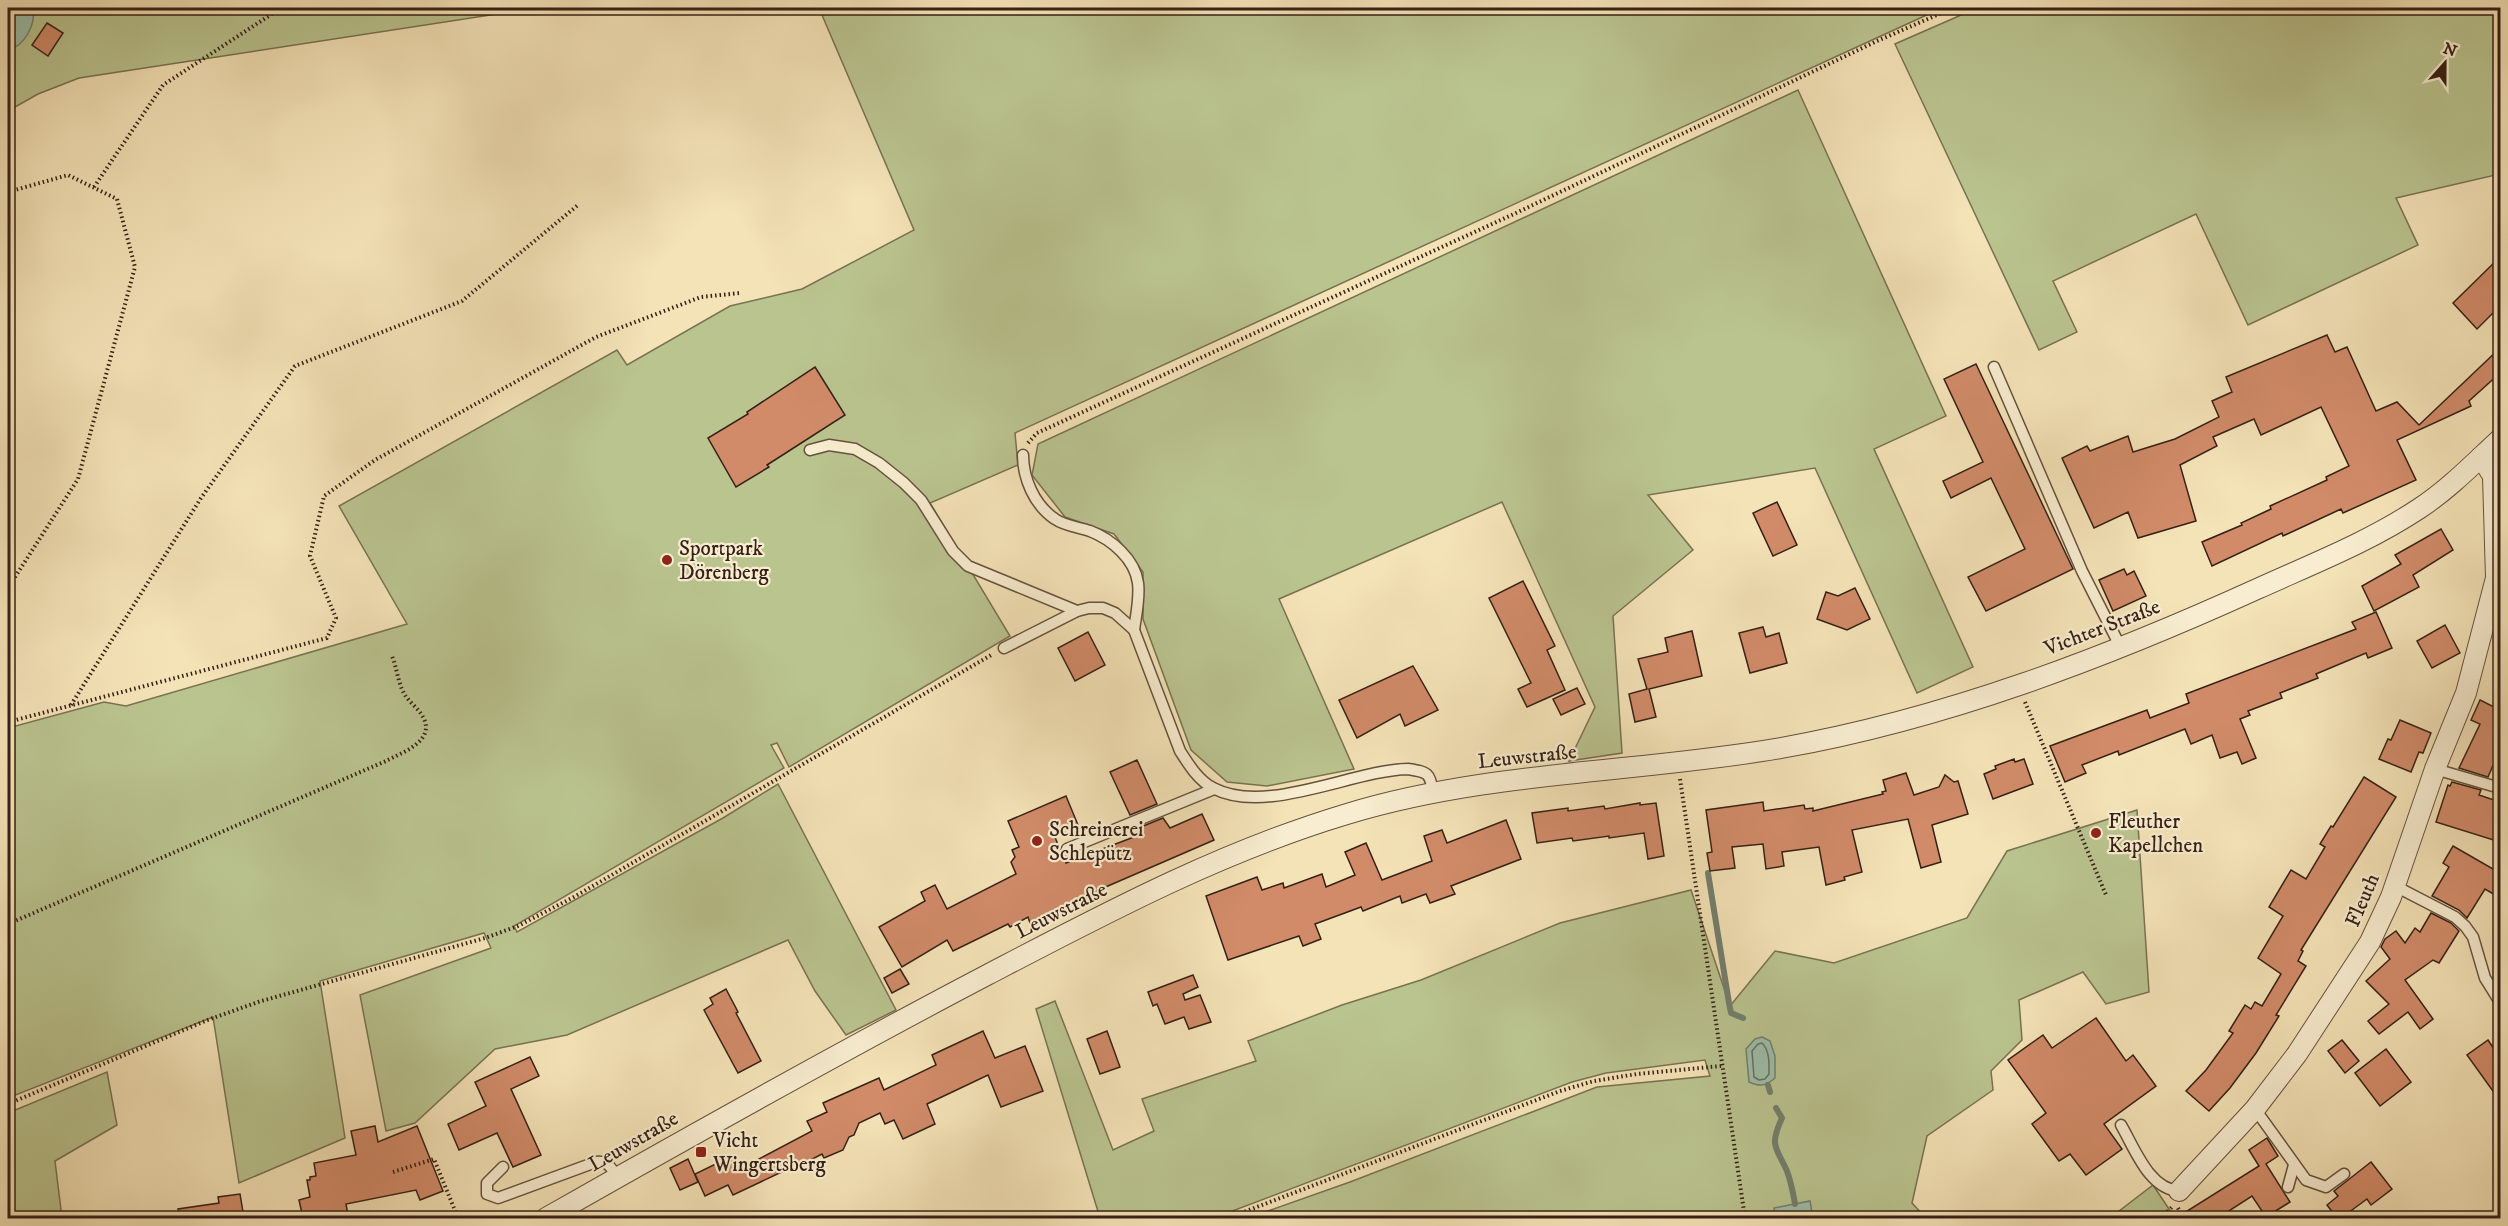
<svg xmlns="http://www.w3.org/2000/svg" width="2508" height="1226" font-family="'IM FELL DW Pica',serif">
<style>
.green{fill:#bac48f;stroke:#787252;stroke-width:1.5}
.water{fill:#9cbeaa;stroke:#737f6e;stroke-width:1.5}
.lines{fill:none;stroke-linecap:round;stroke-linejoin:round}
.shore{stroke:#696f60;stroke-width:1.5}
.stream{stroke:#737f6e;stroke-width:6}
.building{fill:#d18b69;stroke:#362015;stroke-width:1.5}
.service-casing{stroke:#66513e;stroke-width:13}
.minor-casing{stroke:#66513e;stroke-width:22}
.path{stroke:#362015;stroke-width:4;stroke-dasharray:1.5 3;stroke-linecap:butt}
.service{stroke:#f8edd0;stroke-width:10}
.minor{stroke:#f8edd0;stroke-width:20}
.poi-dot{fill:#8f2418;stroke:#f8edd0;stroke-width:2}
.labels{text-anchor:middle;stroke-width:4.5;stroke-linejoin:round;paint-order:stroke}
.poi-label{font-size:21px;fill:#362015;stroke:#f8edd0;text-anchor:start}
.street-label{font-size:21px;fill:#362015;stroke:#f8edd0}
</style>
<rect width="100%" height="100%" fill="#f4e3b7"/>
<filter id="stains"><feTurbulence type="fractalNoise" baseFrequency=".00333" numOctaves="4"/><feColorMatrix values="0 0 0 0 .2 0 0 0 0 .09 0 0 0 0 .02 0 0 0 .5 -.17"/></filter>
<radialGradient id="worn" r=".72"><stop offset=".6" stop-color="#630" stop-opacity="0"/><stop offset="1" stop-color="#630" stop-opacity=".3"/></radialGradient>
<g class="green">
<polygon points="8,8 536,8 79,78 38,94 8,111"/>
<polygon points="819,8 1942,8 1015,433 1018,465 930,503 1010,636 789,767 777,743 771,745 784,768 514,926 517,932 723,818 778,784 896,1010 846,1035 815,991 788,940 567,1035 495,1049 415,1123 386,1131 360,995 491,948 484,933 320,981 345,1138 239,1183 213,1017 8,1098 8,728 104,702 126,706 407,624 339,506 617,350 627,365 730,306 802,289 914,230"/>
<polygon points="1977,8 2500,8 2500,174 2396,198 2418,245 2248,325 2196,214 2053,281 2077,332 2039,350 1895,44"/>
<polygon points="1798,90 1946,416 1874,449 1973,667 1917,693 1815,468 1648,495 1693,550 1613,616 1622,753 1569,761 1595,707 1502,502 1279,599 1354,769 1267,786 1227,782 1191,750 1143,619 1143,572 1114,534 1065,517 1032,475 1038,444"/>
<polygon points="2137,810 2149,992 2106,1004 2083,972 2019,1000 2022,1040 1991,1071 1993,1090 1927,1136 1912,1203 1926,1218 1248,1218 1350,1182 1597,1087 1710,1076 1705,1060 1606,1073 1572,1082 1214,1218 1100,1218 1036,1009 1055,1001 1113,1150 1154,1131 1142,1099 1256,1061 1248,1041 1342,1005 1421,980 1560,923 1691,890 1730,1006 1775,951 1834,963 1967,918 2007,851"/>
<polygon points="107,1072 117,1125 55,1161 62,1218 8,1218 8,1113"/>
<polygon points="2153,1185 2175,1218 2110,1218"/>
</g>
<g class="water">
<path d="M8,8H33C36,24 25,46 8,50Z"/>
<path d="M1762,1037L1770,1041L1775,1056V1078C1766,1086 1760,1087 1749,1082L1746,1049L1755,1039Z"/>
<polygon points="1810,1201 1813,1218 1776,1218 1774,1208"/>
</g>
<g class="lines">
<path class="shore" d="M1762,1043C1770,1051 1769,1064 1769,1074L1765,1079L1759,1080L1754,1077L1752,1051L1758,1044Z"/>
<g class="stream">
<polyline points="1708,873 1729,1003 1731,1013 1743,1018"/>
<polyline points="1768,1085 1770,1092"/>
<path d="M1776,1108L1782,1118C1769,1146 1776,1147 1787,1171C1791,1182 1793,1192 1795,1204"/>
</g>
</g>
<g class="building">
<polygon points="47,23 63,33 48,56 32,45"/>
<polygon points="2500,257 2500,306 2477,329 2453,303"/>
<polygon points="2327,335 2335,352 2347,347 2376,411 2397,402 2419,425 2500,348 2500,373 2469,401 2471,406 2397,440 2416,480 2343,513 2341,509 2283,536 2282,533 2212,566 2202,542 2242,525 2241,523 2271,509 2270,506 2327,480 2326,477 2349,466 2321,407 2261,435 2254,419 2213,437 2217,446 2180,465 2196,521 2138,538 2128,512 2094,528 2062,458 2087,446 2090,451 2128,436 2133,452 2175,439 2219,417 2212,401 2232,392 2226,377"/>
<polygon points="1976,364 2073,569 1986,611 1968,577 2025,549 1991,478 1951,498 1943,481 1983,462 1944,379"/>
<polygon points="815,367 845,415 767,465 769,467 736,487 708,438 748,414 747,412"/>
<polygon points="1777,502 1797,545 1773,556 1753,513"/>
<polygon points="2441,529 2453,550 2413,575 2419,587 2374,611 2362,586 2401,564 2395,555"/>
<polygon points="2124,569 2127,575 2134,571 2146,596 2113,611 2099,580"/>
<polygon points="1523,581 1555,646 1547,650 1565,690 1527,707 1518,689 1531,683 1489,598"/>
<polygon points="1855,588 1870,619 1847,630 1817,619 1826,592 1838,596"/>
<polygon points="2376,612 2392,648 2368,658 2366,653 2316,674 2318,678 2280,693 2282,698 2248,711 2250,715 2240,719 2256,758 2242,764 2237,752 2220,758 2212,735 2191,744 2185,729 2119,755 2118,751 2082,765 2086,773 2065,782 2050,746 2147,710 2150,718 2189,703 2186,694 2356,629 2352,622"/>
<polygon points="2445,625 2460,653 2432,668 2417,641"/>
<polygon points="1763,627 1766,637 1779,633 1787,663 1750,673 1739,633"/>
<polygon points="1692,631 1702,676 1649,689 1656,717 1635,722 1629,694 1647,689 1638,659 1668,652 1665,638"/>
<polygon points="1088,632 1105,665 1075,681 1058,648"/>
<polygon points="1413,666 1438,710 1405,726 1400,714 1357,738 1339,700"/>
<polygon points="1577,688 1585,704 1561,715 1553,699"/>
<polygon points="2480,700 2500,710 2500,749 2488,777 2459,768 2480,724 2471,720"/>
<polygon points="2400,720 2431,733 2423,753 2419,752 2411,772 2379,759 2388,739 2391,740"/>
<polygon points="2014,759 2015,762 2024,759 2033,784 1993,799 1984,774 1996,769 1995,766"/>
<polygon points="1137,760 1157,804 1130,815 1110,772"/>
<polygon points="1906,773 1914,795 1939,787 1945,775 1954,782 1958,781 1968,814 1932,825 1941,862 1921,868 1908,819 1852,830 1862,872 1844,877 1845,880 1826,885 1819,847 1782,852 1784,866 1766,869 1763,844 1732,847 1735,868 1710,871 1707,853 1712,852 1706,810 1763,802 1764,811 1804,805 1805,809 1813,808 1813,811 1883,794 1882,792 1886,791 1883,780"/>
<polygon points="2364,777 2396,797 2301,950 2303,951 2298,961 2306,966 2276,1015 2279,1016 2256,1053 2230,1088 2209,1111 2186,1091 2206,1070 2233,1033 2229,1031 2245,1005 2251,1009 2255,1002 2262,1006 2281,974 2258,958 2283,916 2269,907 2291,870 2306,879 2325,847 2320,844 2331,826 2333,827"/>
<polygon points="2452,782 2481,790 2479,795 2500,802 2500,842 2436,822 2448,785 2450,786"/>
<polygon points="1066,796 1078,825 1054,835 1066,863 1139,835 1136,829 1163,818 1170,828 1202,814 1214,840 1071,902 1030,923 1028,917 1010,927 1008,924 953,951 947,940 902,967 879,927 925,901 921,892 935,885 947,909 1016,874 1011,862 1015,857 1012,850 1019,847 1008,821"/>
<polygon points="1640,803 1640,805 1656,803 1664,856 1648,859 1644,833 1609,838 1609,836 1573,841 1572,838 1537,843 1532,813 1568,808 1568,811 1604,806 1605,809"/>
<polygon points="1506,820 1521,859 1451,886 1455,894 1430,903 1426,894 1402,903 1400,896 1363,911 1361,907 1315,924 1321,939 1303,946 1299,936 1228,960 1206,896 1257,877 1262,890 1283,883 1284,888 1322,874 1326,887 1355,875 1345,852 1366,843 1382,880 1432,861 1424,836 1442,830 1447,843"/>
<polygon points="2453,846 2500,873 2500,886 2495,895 2485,889 2467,918 2459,910 2432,896 2449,867 2443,863"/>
<polygon points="2431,913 2451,923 2459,931 2439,963 2433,960 2405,980 2433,1019 2420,1029 2408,1012 2379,1034 2368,1021 2389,1004 2366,981 2390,959 2381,947 2385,939 2396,931 2405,943 2415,928 2420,932"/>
<polygon points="900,969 909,984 892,993 884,978"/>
<polygon points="1193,975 1198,987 1183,994 1185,1000 1200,995 1211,1022 1189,1029 1184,1017 1165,1024 1157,1004 1153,1006 1148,992"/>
<polygon points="726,989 738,1012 736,1013 761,1061 738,1073 704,1010 713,1004 710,998"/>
<polygon points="2096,1018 2126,1061 2133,1055 2156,1086 2104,1124 2122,1149 2086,1175 2070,1154 2059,1161 2032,1124 2046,1113 2008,1060 2043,1035 2052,1048"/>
<polygon points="983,1031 995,1058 1025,1046 1043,1091 1001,1107 988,1075 927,1104 935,1124 903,1139 894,1120 885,1124 880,1113 859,1123 854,1135 849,1137 843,1150 824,1158 822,1154 789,1171 788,1169 733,1195 728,1185 705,1196 695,1174 730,1157 736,1171 812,1131 807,1121 827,1112 823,1103 879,1078 884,1090 936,1065 932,1055"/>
<polygon points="1107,1031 1120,1067 1100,1074 1087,1039"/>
<polygon points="2342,1040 2359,1061 2345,1073 2328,1051"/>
<polygon points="2488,1040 2500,1058 2500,1101 2467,1055"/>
<polygon points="2386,1049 2411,1082 2380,1106 2355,1073"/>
<polygon points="530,1057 539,1076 511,1089 541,1155 513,1167 497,1133 459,1150 448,1124 486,1106 475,1082"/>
<polygon points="375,1126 378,1142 417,1126 443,1191 420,1200 416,1190 346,1204 348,1215 331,1218 303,1218 299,1200 310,1197 307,1180 310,1180 310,1177 316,1176 314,1163 356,1155 351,1131"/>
<polygon points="2267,1138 2278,1156 2266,1164 2290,1202 2266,1217 2252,1196 2218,1218 2176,1218 2259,1166 2249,1150"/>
<polygon points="688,1159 698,1182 680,1190 670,1168"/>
<polygon points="2371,1162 2392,1189 2371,1205 2367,1199 2341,1218 2337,1218 2327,1205 2338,1196 2334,1191"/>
<polygon points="240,1194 244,1218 179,1218 178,1209 219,1203 218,1197"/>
</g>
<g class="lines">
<g class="service-casing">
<g id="service">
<polyline points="1994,367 2082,571 2120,646"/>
<polyline points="810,450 829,445 855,449 879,463 904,483 921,500 953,551 968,566 1077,611"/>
<path d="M1023,455C1023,478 1034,505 1055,519C1065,526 1078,527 1090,531C1111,539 1135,559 1138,583C1140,598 1136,615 1134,630"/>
<path d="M1004,648L1077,611L1089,608H1103L1115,613L1134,630L1180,751C1189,765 1198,780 1213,788C1266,816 1353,770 1408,769C1427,772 1430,772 1433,792"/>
<polyline points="2435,769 2500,788"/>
<polyline points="1067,849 1214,789"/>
<polyline points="2395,886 2455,917 2465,926 2473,937 2485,978 2500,1002"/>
<polyline points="2255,1109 2306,1180 2326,1187 2344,1174"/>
<path d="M2121,1125C2135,1149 2149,1189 2179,1191"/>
<path d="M503,1167L487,1183V1194L498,1198L596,1162C608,1160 611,1168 617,1177"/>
<polyline points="2288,1187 2294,1165"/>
</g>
</g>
<g class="minor-casing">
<g id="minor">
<polyline points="2481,457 2493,476 2496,578"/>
<polyline points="2179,1191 2255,1109 2297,1054 2370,942 2391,897 2435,769 2466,693 2496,578 2500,575"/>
<path d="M546,1218C692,1135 838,1053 987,975C1104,914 1220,852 1347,814C1488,771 1637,773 1781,748C1945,719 2105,658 2257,589C2312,564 2369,542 2420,508C2449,489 2475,462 2500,439"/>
</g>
</g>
<g class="path">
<polyline points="94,187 163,85 281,8"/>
<polyline points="8,192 68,175 117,199 135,267 78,479 8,588"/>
<polyline points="1028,443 1037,433 1516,213 1877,41 1953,8"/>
<polyline points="2025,702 2106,895"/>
<polyline points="71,705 201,498 295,366 462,301 578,205"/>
<polyline points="8,722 327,638 336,618 310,556 324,496 375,460 596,337 701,297 740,293"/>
<polyline points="1680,779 1745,1218"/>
<path d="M8,924L386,761C403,752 436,741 423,717C419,709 410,703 405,695C398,684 397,668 392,656"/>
<polyline points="8,1104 205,1021 258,1002 485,938 518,926 572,898 993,654"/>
<polyline points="393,1172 434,1159 458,1218"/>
<polyline points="2178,1208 2183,1218"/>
<polyline points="1228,1218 1560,1091 1594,1081 1637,1074 1721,1066"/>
<polyline points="2161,1218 2172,1207"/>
</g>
<use href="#service" class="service"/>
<use href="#minor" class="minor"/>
</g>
<g class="poi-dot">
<circle cx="667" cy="560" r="6"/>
<circle cx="2096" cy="833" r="6"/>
<circle cx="1037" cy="841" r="6"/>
<rect x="695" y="1146" width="12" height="12" rx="3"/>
</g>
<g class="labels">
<g class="poi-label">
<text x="679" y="555">Sportpark<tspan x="679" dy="24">Dörenberg</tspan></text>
<text x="2108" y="828">Fleuther<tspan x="2108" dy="24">Kapellchen</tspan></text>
<text x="1049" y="836">Schreinerei<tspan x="1049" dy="24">Schlepütz</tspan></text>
<text x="713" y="1147">Vicht<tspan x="713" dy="24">Wingertsberg</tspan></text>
</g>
<g class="street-label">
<text transform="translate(2102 627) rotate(-21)" y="7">Vichter Straße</text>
<text transform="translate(1527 756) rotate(-6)" y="7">Leuwstraße</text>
<text transform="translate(2362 900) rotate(-67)" y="7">Fleuth</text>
<text transform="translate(1061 910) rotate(-27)" y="7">Leuwstraße</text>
<text transform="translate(633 1141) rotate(-30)" y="7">Leuwstraße</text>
</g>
</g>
<rect width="2508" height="1226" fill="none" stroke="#f4e3b7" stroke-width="30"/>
<rect x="9" y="9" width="2490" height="1208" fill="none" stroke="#362015" stroke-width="3"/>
<rect x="15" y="15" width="2478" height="1196" fill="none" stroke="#362015" stroke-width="1.5"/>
<g transform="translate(2445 63) rotate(21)" stroke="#f8edd0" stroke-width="4.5" paint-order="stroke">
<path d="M0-4.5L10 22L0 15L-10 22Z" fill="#362015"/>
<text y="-9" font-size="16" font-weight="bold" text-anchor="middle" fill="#362015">N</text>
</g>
<rect width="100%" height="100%" filter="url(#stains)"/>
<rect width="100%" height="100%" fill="url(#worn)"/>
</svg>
